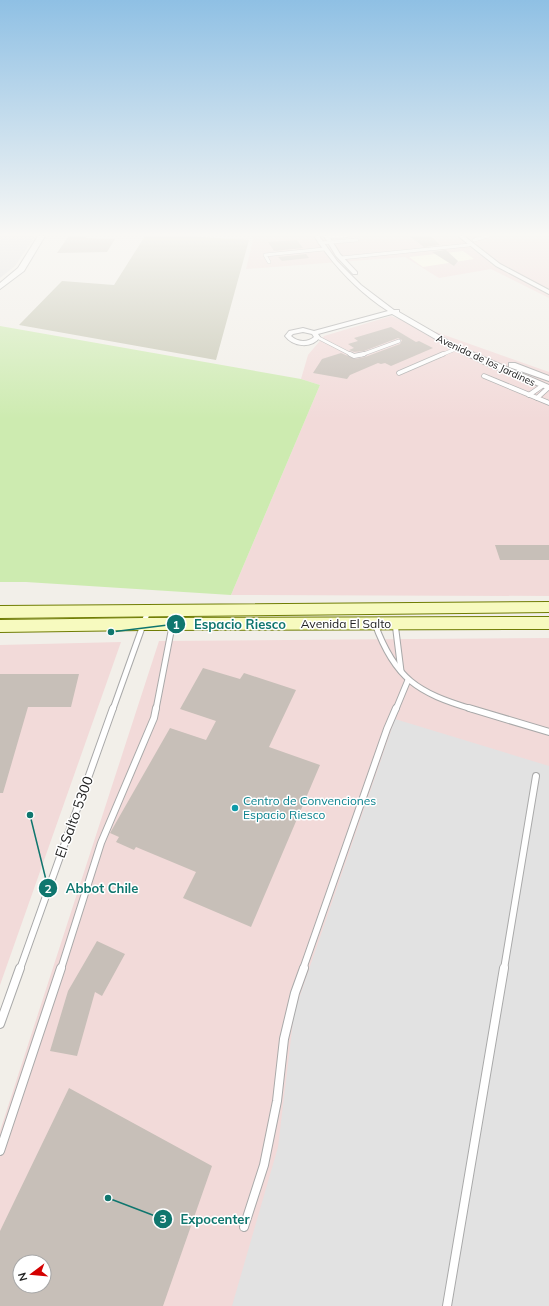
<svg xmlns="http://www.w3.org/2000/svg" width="549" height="1306" font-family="Mulish,sans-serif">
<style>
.residential{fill:#e0dfdf}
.commercial{fill:#f2dad9;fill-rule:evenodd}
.education{fill:#ffffe5}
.construction{fill:#c7c7b4}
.grass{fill:#cdebb0}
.parking{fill:#e2e2e2}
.building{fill:#c7bfb8;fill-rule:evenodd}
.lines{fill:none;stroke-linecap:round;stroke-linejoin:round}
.service-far4-casing{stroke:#a9a9a9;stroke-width:4}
.service-far3-casing{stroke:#a9a9a9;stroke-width:5.5}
.service-far2-casing{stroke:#a9a9a9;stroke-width:7}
.service-far1-casing{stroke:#a9a9a9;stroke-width:8}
.service-casing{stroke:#a9a9a9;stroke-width:10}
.minor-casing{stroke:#a9a9a9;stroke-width:2}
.tertiary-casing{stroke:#a9a9a9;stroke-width:2}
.secondary-casing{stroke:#707d05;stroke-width:2}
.service-far4{stroke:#fff;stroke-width:3}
.service-far3{stroke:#fff;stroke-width:4}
.service-far2{stroke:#fff;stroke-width:5}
.service-far1{stroke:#fff;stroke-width:6}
.service{stroke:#fff;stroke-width:8}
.minor{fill:#fff;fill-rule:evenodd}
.tertiary{fill:#fff;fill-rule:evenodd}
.secondary{fill:#f7fabf;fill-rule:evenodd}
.culture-dot{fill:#0f9aa8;stroke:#fff;stroke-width:1.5}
.labels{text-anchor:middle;stroke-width:3;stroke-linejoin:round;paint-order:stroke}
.far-street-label{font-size:10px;fill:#222;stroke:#fff}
.street-label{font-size:12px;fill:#222;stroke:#fff}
.culture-label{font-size:12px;fill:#0d838f;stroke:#fff;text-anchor:start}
.near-street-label{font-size:14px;fill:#222;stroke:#fff}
.leader{fill:none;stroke:#0f766e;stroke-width:1.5}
.callout-dot{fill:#0f766e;stroke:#fff;stroke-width:1.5}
.mark-label{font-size:12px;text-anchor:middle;font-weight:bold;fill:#fff}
.callout-label{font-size:13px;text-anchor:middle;font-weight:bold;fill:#0f766e;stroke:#fff;stroke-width:3;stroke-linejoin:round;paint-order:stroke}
</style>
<rect width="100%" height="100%" fill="#f2efe9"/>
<polygon class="residential" points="0,236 35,236 15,266 0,278"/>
<g class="commercial">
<polygon points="251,236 549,236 549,298 491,269 439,278 405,257 246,269 253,240"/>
<polygon points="391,316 549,372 549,596 231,595 320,385 301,379 308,355 324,336"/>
<path d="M549,638V1306H0V1131L159,641ZM20,1262H44V1286H20Z"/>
<polygon points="121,642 0,985 0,645"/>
</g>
<polygon class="education" points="463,251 474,259 423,267 409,257"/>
<polygon class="construction" points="145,236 187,236 249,240 216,360 19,325 62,281 114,285"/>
<polygon class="grass" points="0,326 301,379 320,385 231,595 26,582 0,582"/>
<polygon class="parking" points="395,719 549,766 549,1306 232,1306 278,1147 294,1013"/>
<g class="building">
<polygon points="74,236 88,236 86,238 115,239 107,252 57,253 68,237"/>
<polygon points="409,236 431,236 440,245 424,247"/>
<polygon points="297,240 303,248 274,251 268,242"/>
<polygon points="446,250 458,261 454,266 432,252"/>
<polygon points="306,254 309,258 282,261 278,257"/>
<polygon points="391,327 416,342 419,341 433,348 391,366 385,363 381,364 378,363 350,375 347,379 313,373 322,359 341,353 355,359 365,357 400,344 402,340 398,338 364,351 354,352 349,350 354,348 348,344 358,341 354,338"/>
<polygon points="495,545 549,545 549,560 500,560"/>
<polygon points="203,668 240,679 244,673 296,690 269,747 320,765 251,927 183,898 196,872 136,847 134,850 116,842 119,837 110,833 170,728 206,740 216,721 180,709"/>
<polygon points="0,674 79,674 71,707 28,707 3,793 0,793"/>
<polygon points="97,941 125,954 102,996 95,992 77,1056 50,1051 68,991"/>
<path d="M69,1088L212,1166L163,1306H0V1231ZM20,1262H44V1286H20Z"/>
</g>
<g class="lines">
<g class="service-far4-casing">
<g id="service-far4">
<polyline points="327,237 346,236"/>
<polyline points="474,240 488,236"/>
<polyline points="320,243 357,240"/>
<polyline points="341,258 469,245"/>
<polyline points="269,262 265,255 324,249"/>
<polyline points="317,337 352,355"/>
<polyline points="361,355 399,341"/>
<polyline points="441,355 458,348"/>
</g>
</g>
<g class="service-far3-casing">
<g id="service-far3">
<polyline points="350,354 354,356 364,354"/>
<polyline points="399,373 443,354"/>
<polyline points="484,376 549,403"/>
<polyline points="529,395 542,386"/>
<polyline points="537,398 548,388"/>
</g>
</g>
<g class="service-far2-casing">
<g id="service-far2">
<polyline points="395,623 401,671"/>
<path d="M375,624C395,679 418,693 472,709"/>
<polyline points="113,709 148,611"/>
<polyline points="156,709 175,611"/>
<polyline points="396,709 408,680"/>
</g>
</g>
<g class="service-far1-casing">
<g id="service-far1">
<polyline points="469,708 549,732"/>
<polyline points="20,969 113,708"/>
<polyline points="61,969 101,843 154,718 156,708"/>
<polyline points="303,969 387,729 396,708"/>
<polyline points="504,969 536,776"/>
</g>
</g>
<g class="service-casing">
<g id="service">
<polyline points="0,1024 20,968"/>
<polyline points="0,1151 61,968"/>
<polyline points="244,1227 264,1165 277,1101 284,1039 295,993 304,968"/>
<polyline points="447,1306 504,968"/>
</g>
</g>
<g class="minor-casing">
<g id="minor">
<path d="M314,236H319L337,261L361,285L390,307L394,310H399V312L456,345L549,385V390L484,364L451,348L392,314L318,334L320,337C312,349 293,347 285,336L289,331L303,328L314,331L388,311C357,291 334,266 314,236ZM303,332L312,334L314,337C307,343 298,342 291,336L293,334Z"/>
<polygon points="324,236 329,236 340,254 357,272 357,274 353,274 336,256"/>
<polygon points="458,236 464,236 500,264 549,290 549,294 496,266"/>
<polygon points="509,363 515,363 549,376 549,381 509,367"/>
</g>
</g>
<g class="tertiary-casing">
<polygon id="tertiary" points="38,236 45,236 24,271 0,289 0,283 18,268"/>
</g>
<g class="secondary-casing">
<g id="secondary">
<polygon points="549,602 549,612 0,618 0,606"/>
<polygon points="549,617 549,629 143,630 0,632 0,620 143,618"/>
</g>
</g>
<use href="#service-far4" class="service-far4"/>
<use href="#service-far3" class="service-far3"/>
<use href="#service-far2" class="service-far2"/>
<use href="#service-far1" class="service-far1"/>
<use href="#service" class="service"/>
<use href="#minor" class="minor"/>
<use href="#tertiary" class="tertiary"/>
<use href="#secondary" class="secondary"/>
</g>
<linearGradient id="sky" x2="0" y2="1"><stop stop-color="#8fc0e4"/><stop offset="0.56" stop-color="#f9f8f5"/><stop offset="1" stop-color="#f9f8f5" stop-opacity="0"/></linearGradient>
<rect width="549" height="419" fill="url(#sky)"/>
<circle class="culture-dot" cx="235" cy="808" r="4"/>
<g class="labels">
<g class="far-street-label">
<text transform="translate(486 360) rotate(25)" y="4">Avenida de los Jardines</text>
</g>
<g class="street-label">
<text x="346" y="628">Avenida El Salto</text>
</g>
<g class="culture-label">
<text x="243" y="805">Centro de Convenciones<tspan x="243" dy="14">Espacio Riesco</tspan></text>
</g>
<g class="near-street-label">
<text transform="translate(74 817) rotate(-70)" y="5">El Salto 5300</text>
</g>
</g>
<path class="leader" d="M111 632L176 624M30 815L48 888M108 1198L163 1219"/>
<g class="callout-dot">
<circle cx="111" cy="632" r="4"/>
<circle cx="30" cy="815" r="4"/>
<circle cx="108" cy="1198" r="4"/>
<circle cx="176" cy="624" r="10"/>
<circle cx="48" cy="888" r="10"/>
<circle cx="163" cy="1219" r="10"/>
</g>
<g class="mark-label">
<text x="176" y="629">1</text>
<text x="48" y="893">2</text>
<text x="163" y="1223">3</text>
</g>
<g class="callout-label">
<text x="240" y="629">Espacio Riesco</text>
<text x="102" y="893">Abbot Chile</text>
<text x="215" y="1224">Expocenter</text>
</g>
<g transform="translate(32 1274) rotate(254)"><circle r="19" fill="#ffffff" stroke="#a7a7a7"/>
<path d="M0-3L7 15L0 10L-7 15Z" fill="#d40000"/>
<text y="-6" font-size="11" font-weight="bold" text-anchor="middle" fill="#222222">N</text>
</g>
</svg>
